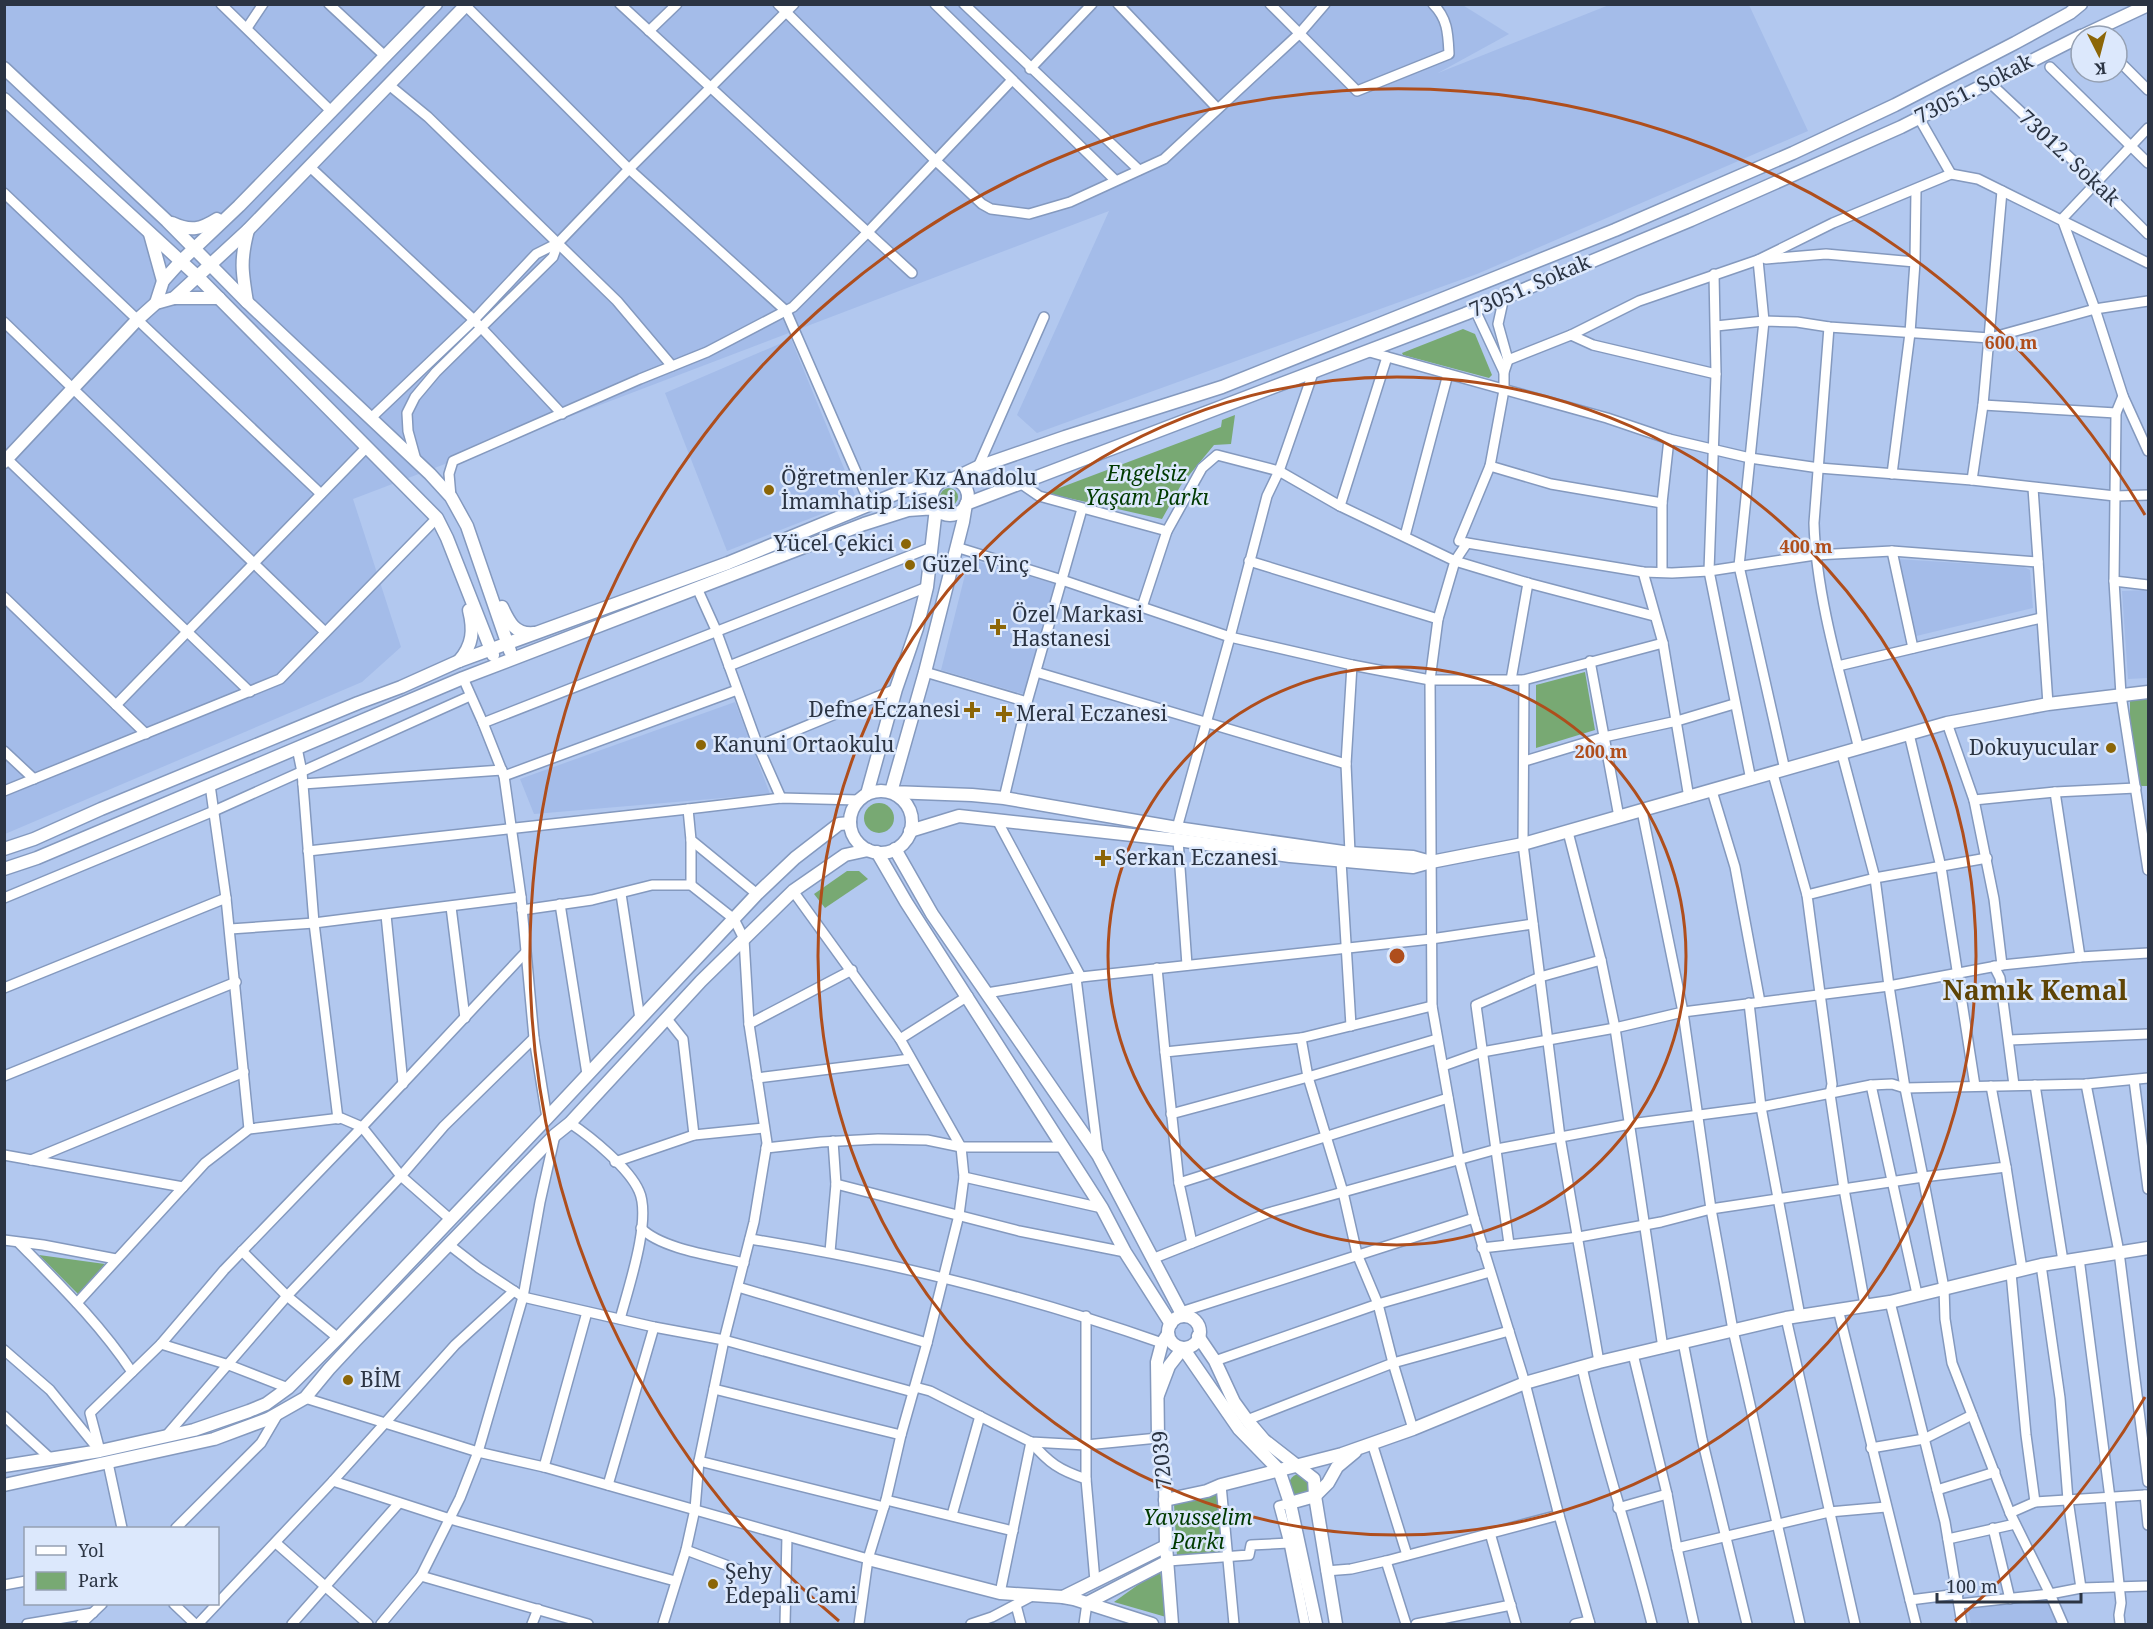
<svg xmlns="http://www.w3.org/2000/svg" width="2153" height="1629" font-family="'Noto Serif',serif">
<style>
.built{fill:#a4bce9}
.green{fill:#78a973}
.lines{fill:none;stroke-linecap:round;stroke-linejoin:round}
.minor-casing{stroke:#8499be;stroke-width:12}
.major-casing{stroke:#8499be;stroke-width:15}
.minor{stroke:#fff;stroke-width:9}
.major{stroke:#fff;stroke-width:12}
.ring{fill:none;stroke:#af4e1c;stroke-width:3}
.poi-dot{fill:#8c6607;stroke:#dce8fc;stroke-width:2}
.labels{text-anchor:middle;stroke-width:5;stroke-linejoin:round;paint-order:stroke}
.street-label{font-size:21px;fill:#2b3443;stroke:#dce8fc}
.park-label{font-size:21px;font-style:italic;fill:#003a00;stroke:#dce8fc}
.poi-label{font-size:21px;fill:#2b3443;stroke:#dce8fc;text-anchor:start}
.district-label{font-size:27px;font-weight:bold;fill:#5e4406;stroke:#dce8fc}
.centre{fill:#af4e1c;stroke:#dce8fc;stroke-width:3}
.ring-label{font-size:18px;text-anchor:middle;font-weight:bold;fill:#af4e1c;stroke:#dce8fc;stroke-width:5;stroke-linejoin:round;paint-order:stroke}
</style>
<rect width="100%" height="100%" fill="#b2c8ef"/>
<g class="built">
<polygon points="1461,4 1509,34 1438,73 1609,5 1749,5 1808,131 1477,274 1037,433 1017,415 1109,211 353,499 401,647 362,682 5,834 5,5"/>
<polygon points="791,339 857,500 727,551 665,393"/>
<polygon points="969,559 1055,584 1027,695 941,670"/>
<polygon points="1896,559 2024,567 2030,570 2033,608 1912,637"/>
<polygon points="2148,590 2148,678 2128,679 2122,591"/>
<polygon points="735,702 770,794 534,814 520,779"/>
<polygon points="2049,1599 2058,1624 1971,1624 1968,1607"/>
</g>
<g class="green">
<polygon points="1463,329 1475,334 1492,375 1489,378 1403,355 1402,353"/>
<polygon points="1235,415 1231,444 1214,445 1181,485 1162,519 1046,493 1221,427 1222,420"/>
<circle cx="949" cy="497" r="9"/>
<polygon points="1585,672 1595,730 1536,748 1536,685"/>
<polygon points="2136,697 2148,697 2148,786 2140,786 2130,721 2130,701"/>
<circle cx="879" cy="818" r="15"/>
<polygon points="847,871 859,871 868,879 825,908 814,894"/>
<polygon points="39,1255 105,1264 78,1294"/>
<circle cx="1300" cy="1485" r="11"/>
<polygon points="1217,1494 1223,1552 1177,1556 1174,1504 1197,1496"/>
<polygon points="1160,1569 1166,1617 1114,1602"/>
</g>
<g class="lines">
<g class="minor-casing">
<g id="minor">
<polyline points="221,4 332,112"/>
<polyline points="329,4 386,57"/>
<polyline points="620,4 912,273"/>
<polyline points="778,4 935,160 982,204 991,209 1029,214 1070,202 1164,159 1300,33 1325,4"/>
<polyline points="935,4 1115,180"/>
<polyline points="964,4 1139,170"/>
<polyline points="1118,4 1217,108"/>
<path d="M1270,4L1357,91L1449,54C1448,34 1448,19 1433,4"/>
<polyline points="466,6 629,169 786,311 870,504"/>
<polyline points="247,28 263,4"/>
<polyline points="649,31 677,4"/>
<polyline points="2117,59 2148,90"/>
<polyline points="2050,67 2148,163"/>
<polyline points="1030,69 1092,4"/>
<polyline points="1989,82 2096,182 2148,234"/>
<polyline points="389,85 428,117 617,301 672,366"/>
<polyline points="1919,118 1951,174"/>
<polyline points="2148,128 2062,219 2095,309 2123,396 2148,451"/>
<polyline points="310,167 474,320 562,414"/>
<polyline points="4,193 321,494"/>
<polyline points="1766,259 1826,254 1915,262"/>
<polyline points="1758,260 1764,321 1739,566 1785,770"/>
<polyline points="1714,274 1716,374 1709,571 1751,780"/>
<polyline points="1504,297 1498,324 1508,360 1504,372 1504,390 1490,466 1459,541 1467,543 1455,561 1438,619 1430,680 1432,1006 1459,1159 1474,1218 1525,1383 1557,1508 1590,1624"/>
<polyline points="1475,310 1504,372"/>
<polyline points="4,322 325,632"/>
<polyline points="1716,326 1764,321 1797,322 1829,327 1990,338 2095,309 2148,301"/>
<path d="M1829,327L1814,523C1816,596 1841,678 1859,749"/>
<polyline points="1571,335 1593,345 1716,374"/>
<polyline points="1366,351 1607,418 1669,439 1750,458 1819,468 1972,480 2115,496 2148,495"/>
<polyline points="1508,360 1571,335 1639,301 1758,260 1833,223 1951,174 1978,179 2148,263"/>
<polyline points="2123,396 2116,413 2114,581 2121,695 2148,870"/>
<polyline points="1983,405 2116,413"/>
<polyline points="371,418 474,320 536,254 558,243 629,169 794,4"/>
<polyline points="4,456 250,692"/>
<polyline points="416,460 408,431 407,413 415,397 436,372 553,257 558,243"/>
<polyline points="1490,466 1551,484 1662,503"/>
<polyline points="978,467 1044,317"/>
<polyline points="1892,474 1910,333 1915,262 1916,190"/>
<polyline points="1972,480 1983,405 2002,191"/>
<polyline points="1020,483 1039,496 1167,531"/>
<polyline points="2033,488 2048,704"/>
<polyline points="451,497 449,474 453,461 640,379 707,352 793,307 867,233 1012,80"/>
<polyline points="1340,506 1387,357"/>
<polyline points="1405,536 1448,374"/>
<polyline points="1467,543 1643,572 1672,573 1709,571 1815,555 1892,551 2038,562"/>
<polyline points="956,547 1062,580 1230,637 1352,665 1430,680 1524,680 1663,643"/>
<polyline points="1892,551 1913,648"/>
<polyline points="1249,561 1438,619"/>
<polyline points="1643,572 1663,643 1689,798"/>
<polyline points="1662,572 1662,503 1669,439"/>
<polyline points="2114,581 2148,585"/>
<polyline points="697,588 716,630 758,746"/>
<polyline points="4,597 146,734"/>
<polyline points="1142,607 1167,531 1202,468 1217,455 1279,471 1340,506 1455,561 1528,583 1654,616"/>
<polyline points="1590,661 1619,817"/>
<polyline points="729,666 927,587"/>
<polyline points="1838,666 2041,618"/>
<polyline points="925,672 1027,702"/>
<polyline points="1036,672 1346,764"/>
<polyline points="463,678 483,723 504,776 521,897 534,1038 547,1118"/>
<polyline points="1511,680 1528,583"/>
<polyline points="1524,680 1523,844 1560,1137 1599,1362"/>
<polyline points="116,705 367,447"/>
<polyline points="483,723 932,547"/>
<polyline points="1947,723 1974,800 2055,792 2136,788"/>
<polyline points="1909,734 1941,867 1975,1086"/>
<polyline points="297,748 302,772 314,923 338,1119"/>
<polyline points="4,751 34,779"/>
<polyline points="1842,754 1875,878 1889,986 1905,1088 1923,1177 2006,1167 1991,1086"/>
<polyline points="1525,761 1604,737 1677,721 1734,704"/>
<polyline points="1773,774 1807,895"/>
<polyline points="504,776 737,690"/>
<polyline points="303,784 502,770"/>
<polyline points="210,785 226,898 249,1129"/>
<polyline points="4,791 280,679 437,518"/>
<polyline points="1712,791 1735,867 1760,1002"/>
<polyline points="2055,792 2080,957 2148,953"/>
<polyline points="781,798 758,746 896,689"/>
<polyline points="1004,798 1027,702 1082,509"/>
<polyline points="1974,800 1994,899 2002,965"/>
<polyline points="1642,811 1683,1012 1711,1209 1733,1330 1800,1624"/>
<polyline points="998,822 1081,977"/>
<polyline points="1177,828 1230,637 1267,496 1279,471 1313,373"/>
<polyline points="1568,832 1601,960 1615,1028 1663,1348"/>
<polyline points="1178,840 1187,965"/>
<polyline points="308,851 688,809"/>
<polyline points="1350,853 1346,764 1352,665"/>
<polyline points="1341,861 1351,1026"/>
<polyline points="691,885 691,840"/>
<polyline points="793,891 900,1039 961,1147 964,1177 959,1215 927,1343 901,1435 886,1500 868,1559 859,1624"/>
<polyline points="621,894 640,1019"/>
<polyline points="757,894 691,840 688,809 781,798 858,800"/>
<polyline points="4,898 214,811 470,696"/>
<polyline points="560,904 587,1074"/>
<polyline points="451,907 465,1018"/>
<polyline points="522,910 592,900 652,885 691,885 734,919 744,939 749,1024 767,1143 754,1222 724,1340 699,1461 695,1509 686,1550 663,1624"/>
<polyline points="386,915 403,1084"/>
<polyline points="230,929 314,923 521,897"/>
<polyline points="1994,966 2000,978 2014,1085"/>
<polyline points="1157,968 1165,1052"/>
<polyline points="1076,978 1098,1154"/>
<polyline points="4,988 226,898"/>
<polyline points="987,993 1081,977 1431,939 1533,924"/>
<polyline points="1749,1003 1761,1107 1800,1316"/>
<polyline points="667,1019 683,1039 694,1135"/>
<polyline points="749,1024 852,970"/>
<polyline points="1301,1038 1432,1006"/>
<polyline points="900,1039 968,996"/>
<polyline points="2009,1040 2148,1034"/>
<polyline points="1443,1066 1482,1052 1615,1028 1683,1012 1889,986 2002,965 2080,957"/>
<polyline points="4,1076 236,982"/>
<polyline points="757,1078 910,1059"/>
<polyline points="2134,1080 2148,1189"/>
<polyline points="2086,1084 2119,1252 2148,1482"/>
<polyline points="1871,1085 1917,1294"/>
<polyline points="2035,1085 2063,1261"/>
<polyline points="1171,1114 1308,1077 1437,1039"/>
<path d="M570,1123C591,1137 629,1168 639,1191C652,1219 628,1289 620,1319"/>
<polyline points="766,1148 821,1142 878,1139 927,1140 961,1147 1064,1147"/>
<polyline points="4,1155 183,1187"/>
<polyline points="31,1160 244,1072"/>
<polyline points="615,1162 694,1135 764,1128"/>
<polyline points="2006,1167 2022,1269"/>
<polyline points="964,1177 1102,1208"/>
<polyline points="1179,1183 1165,1052 1301,1038 1308,1077 1343,1192 1357,1254 1378,1304 1393,1363 1413,1429"/>
<polyline points="836,1184 1019,1231 1125,1252"/>
<path d="M641,1228C661,1249 715,1256 744,1263"/>
<path d="M750,1239C889,1261 1028,1296 1162,1343"/>
<polyline points="4,1240 43,1245 116,1259"/>
<path d="M19,1243C59,1284 100,1324 132,1372"/>
<polyline points="1192,1243 1179,1183 1448,1098"/>
<polyline points="448,1244 479,1268 523,1297 654,1327 724,1340 913,1392"/>
<polyline points="1509,1244 1476,1005 1540,977 1601,960"/>
<polyline points="1482,1248 1579,1237 1661,1222 1711,1209 1923,1177 1944,1288 1945,1319 1952,1363 2010,1513 2035,1502 2145,1495"/>
<polyline points="242,1251 287,1296 338,1338"/>
<polyline points="830,1252 836,1184 833,1141"/>
<polyline points="2079,1258 2110,1498 2121,1603 2119,1615 2120,1624"/>
<polyline points="1152,1259 1268,1213 1497,1149 1630,1124 1761,1107 1871,1085 1892,1084 1905,1088 2086,1084 2148,1078"/>
<polyline points="2041,1265 2060,1398 2068,1500 2081,1588"/>
<polyline points="2011,1273 2026,1435 2035,1502"/>
<polyline points="738,1287 927,1343"/>
<polyline points="1890,1302 1945,1522 1962,1624"/>
<polyline points="77,1303 205,1163 249,1129 341,1118 362,1127 401,1176 450,1219"/>
<polyline points="1865,1305 1844,1189 1830,1094 1832,1084 1807,895 1875,878 1987,858"/>
<polyline points="1838,1309 1916,1624"/>
<polyline points="1181,1312 1474,1218"/>
<polyline points="1086,1316 1086,1479 1095,1581"/>
<polyline points="1786,1318 1855,1624"/>
<polyline points="1683,1342 1702,1439 1747,1624"/>
<polyline points="161,1344 229,1365 288,1388"/>
<polyline points="4,1350 50,1390 98,1449"/>
<polyline points="1633,1354 1667,1494 1677,1548"/>
<polyline points="1215,1361 1378,1304 1490,1272"/>
<path d="M1582,1367C1601,1454 1631,1538 1652,1624"/>
<polyline points="915,1387 930,1391 1031,1442 1086,1445 1158,1438"/>
<polyline points="714,1389 901,1435"/>
<polyline points="305,1398 478,1452 544,1467 868,1559"/>
<polyline points="4,1416 51,1459"/>
<polyline points="1247,1420 1393,1363 1509,1331"/>
<polyline points="166,1436 287,1296 401,1176 444,1126 534,1038"/>
<path d="M1031,1442C1049,1463 1059,1470 1086,1479"/>
<polyline points="1372,1443 1407,1555"/>
<polyline points="1871,1448 1924,1439 1972,1415"/>
<polyline points="100,1451 90,1413 161,1344 224,1270 362,1127 525,953"/>
<polyline points="699,1461 884,1507"/>
<polyline points="108,1463 122,1528"/>
<polyline points="544,1467 587,1312"/>
<polyline points="333,1481 450,1519 675,1581"/>
<polyline points="608,1485 654,1327"/>
<polyline points="1221,1485 1234,1624"/>
<polyline points="1937,1490 1995,1472"/>
<polyline points="2148,1495 2145,1495 2148,1525"/>
<polyline points="886,1500 1013,1531"/>
<polyline points="1290,1503 1279,1506 1289,1543 1305,1624"/>
<polyline points="1618,1508 1667,1494"/>
<polyline points="2010,1513 2050,1594 2081,1588 2148,1586"/>
<polyline points="952,1515 980,1416"/>
<polyline points="176,1528 261,1443 278,1414"/>
<polyline points="1993,1528 2010,1599"/>
<polyline points="1490,1533 1516,1624"/>
<polyline points="1948,1539 2015,1524"/>
<polyline points="276,1543 368,1624"/>
<polyline points="686,1550 747,1573"/>
<polyline points="1168,1561 1249,1555 1251,1545 1289,1543"/>
<polyline points="1386,1561 1406,1624"/>
<polyline points="1326,1571 1351,1569 1386,1561 1559,1515"/>
<polyline points="421,1576 588,1624"/>
<polyline points="4,1585 26,1581"/>
<polyline points="1000,1593 1031,1442"/>
<polyline points="1910,1600 1958,1594"/>
<polyline points="174,1604 195,1624"/>
<polyline points="1959,1604 2050,1594 2063,1624"/>
<polyline points="1016,1605 1021,1624"/>
<polyline points="27,1624 93,1613"/>
<polyline points="81,1624 102,1604"/>
<polyline points="198,1624 333,1481 455,1345 514,1291"/>
<polyline points="292,1624 399,1503"/>
<polyline points="381,1624 421,1576 460,1498 478,1452 523,1297 540,1202 555,1135"/>
<polyline points="532,1624 538,1609"/>
<polyline points="785,1624 787,1536"/>
<polyline points="971,1624 992,1617 1032,1596"/>
<polyline points="1084,1624 1087,1603"/>
<polyline points="1416,1624 1511,1605"/>
<polyline points="1575,1624 1589,1621"/>
<polyline points="1694,1624 1677,1548 1829,1512 1886,1507"/>
</g>
</g>
<g class="major-casing">
<g id="major">
<polyline points="2082,36 2148,5"/>
<polyline points="4,68 167,221 247,302 430,474 451,497 467,526 510,651"/>
<polyline points="4,99 198,277 437,518 447,538 493,655"/>
<path d="M172,223C191,232 201,229 217,219"/>
<polyline points="150,234 163,281"/>
<polyline points="174,298 219,298"/>
<path d="M247,302C242,272 240,260 248,230"/>
<polyline points="156,303 163,281 181,261 239,206 436,4"/>
<polyline points="4,462 137,320 156,303 174,298 248,230 467,4"/>
<polyline points="953,479 978,467 1065,437 1222,387 1615,230 1793,153 1895,105 2015,43 2070,13 2081,4"/>
<circle cx="950" cy="497" r="18"/>
<path d="M502,607C509,622 515,635 534,633"/>
<path d="M459,661C473,645 474,630 469,610"/>
<circle cx="881" cy="822" r="31"/>
<polyline points="910,831 959,816 1178,840 1290,856 1413,867 1431,862 1523,844 1947,723 2048,704 2148,692"/>
<polyline points="4,849 34,839 101,809 358,703 401,687 459,661 728,563 900,492 937,484"/>
<polyline points="895,849 932,914 1098,1155 1183,1316"/>
<polyline points="877,852 906,902 1102,1208 1125,1252 1171,1324"/>
<polyline points="1431,862 1413,857 1350,853 1177,828 1004,798 972,795 891,792 925,672 963,522 966,504 1465,314 1691,220 1901,127 2081,36"/>
<polyline points="4,869 37,858 463,678 864,524 908,510 936,508 927,587 917,628 896,689 867,794"/>
<circle cx="1184" cy="1332" r="16"/>
<polyline points="1168,1334 1162,1343 1157,1362 1158,1438 1165,1483 1166,1546 1172,1624"/>
<polyline points="1198,1336 1215,1361 1234,1402 1247,1420 1264,1440 1314,1479 1315,1496 1336,1624"/>
<polyline points="1158,1395 1169,1366 1183,1348 1239,1429 1279,1470 1290,1503 1316,1624"/>
<polyline points="4,1466 100,1451 194,1430 249,1411 266,1404 288,1388 338,1338 547,1118 757,894 795,858 839,824 850,823"/>
<polyline points="4,1485 214,1439 268,1419 305,1398 329,1369 356,1340 555,1135 570,1123 701,981 793,891 845,855 868,850"/>
<polyline points="1165,1500 1207,1491 1221,1485 1342,1454 1413,1429 1525,1383 1599,1362 1786,1318 1890,1302 2041,1265 2148,1248"/>
<polyline points="1290,1503 1315,1496 1328,1483 1337,1467 1355,1452"/>
<polyline points="868,1559 1000,1593 1063,1597 1074,1599 1152,1624"/>
<polyline points="1063,1597 1166,1546"/>
<polyline points="1087,1603 1168,1561"/>
</g>
</g>
<use href="#minor" class="minor"/>
<use href="#major" class="major"/>
</g>
<g class="ring">
<circle cx="1397" cy="956" r="289"/>
<circle cx="1397" cy="956" r="579"/>
<path d="M2145 1397A868 868 0 0 1 1955 1621M839 1621A868 868 0 1 1 2145 515"/>
</g>
<g class="poi-dot">
<circle cx="769" cy="490" r="6"/>
<circle cx="906" cy="544" r="6"/>
<circle cx="910" cy="565" r="6"/>
<path d="M995 618h6v6h6v6h-6v6h-6v-6h-6v-6h6z"/>
<path d="M969 701h6v6h6v6h-6v6h-6v-6h-6v-6h6z"/>
<path d="M1001 705h6v6h6v6h-6v6h-6v-6h-6v-6h6z"/>
<circle cx="701" cy="745" r="6"/>
<circle cx="2111" cy="748" r="6"/>
<path d="M1100 849h6v6h6v6h-6v6h-6v-6h-6v-6h6z"/>
<circle cx="348" cy="1380" r="6"/>
<circle cx="713" cy="1584" r="6"/>
</g>
<g class="labels">
<g class="street-label">
<text transform="translate(1974 89) rotate(-27)" y="7">73051. Sokak</text>
<text transform="translate(2069 158) rotate(43)" y="7">73012. Sokak</text>
<text transform="translate(1530 286) rotate(-23)" y="7">73051. Sokak</text>
<text transform="translate(1162 1460) rotate(-95)" y="7">72039</text>
</g>
<g class="park-label">
<text x="1147" y="481">Engelsiz<tspan x="1147" dy="24">Yaşam Parkı</tspan></text>
<text x="1198" y="1525">Yavusselim<tspan x="1198" dy="24">Parkı</tspan></text>
</g>
<g class="poi-label">
<text x="781" y="485">Öğretmenler Kız Anadolu<tspan x="781" dy="24">İmamhatip Lisesi</tspan></text>
<text x="894" y="551" text-anchor="end">Yücel Çekici</text>
<text x="922" y="572">Güzel Vinç</text>
<text x="1012" y="622">Özel Markasi<tspan x="1012" dy="24">Hastanesi</tspan></text>
<text x="960" y="717" text-anchor="end">Defne Eczanesi</text>
<text x="1016" y="721">Meral Eczanesi</text>
<text x="713" y="752">Kanuni Ortaokulu</text>
<text x="2099" y="755" text-anchor="end">Dokuyucular</text>
<text x="1115" y="865">Serkan Eczanesi</text>
<text x="360" y="1387">BİM</text>
<text x="725" y="1579">Şehy<tspan x="725" dy="24">Edepali Cami</tspan></text>
</g>
<g class="district-label">
<text x="2035" y="1000">Namık Kemal</text>
</g>
</g>
<circle cx="1397" cy="956" r="9" class="centre"/>
<g class="ring-label">
<text x="2011" y="349">600 m</text>
<text x="1806" y="553">400 m</text>
<text x="1601" y="758">200 m</text>
</g>
<rect width="2153" height="1629" fill="none" stroke="#2b3443" stroke-width="12"/>
<rect x="24" y="1527" width="195" height="78" fill="#dce8fc" stroke="#95a0b2" stroke-width="1.5"/>
<rect x="36" y="1546" width="30" height="9" fill="#ffffff" stroke="#95a0b2" stroke-width="1.5"/>
<text x="78" y="1557" font-size="18" fill="#2b3443">Yol</text>
<rect x="36" y="1572" width="30" height="18" fill="#78a973" stroke="#95a0b2" stroke-width="1.5"/>
<text x="78" y="1587" font-size="18" fill="#2b3443">Park</text>
<g transform="translate(2099 54) rotate(174)"><circle r="28" fill="#dce8fc" stroke="#95a0b2" stroke-width="1.5"/>
<path d="M0-4.5L10 22L0 15L-10 22Z" fill="#8c6607"/>
<text y="-9" font-size="16" font-weight="bold" text-anchor="middle" fill="#2b3443">K</text>
</g>
<path d="M1937 1593v9h144v-9" fill="none" stroke="#2b3443" stroke-width="3"/>
<text x="1946" y="1593" font-size="18" fill="#2b3443" stroke="#dce8fc" stroke-width="4.5" paint-order="stroke">100 m</text>
</svg>
